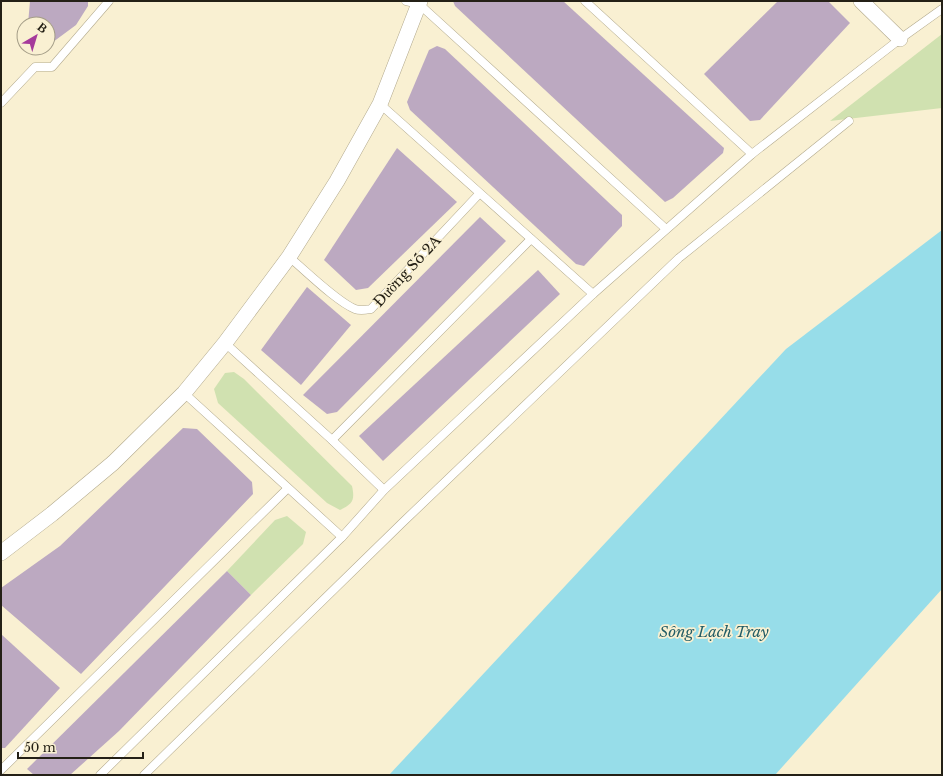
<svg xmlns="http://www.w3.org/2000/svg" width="943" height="776" font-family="'Libre Baskerville',serif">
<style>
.green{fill:#d0e1b0}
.water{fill:#97dde9}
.building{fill:#bca9c1}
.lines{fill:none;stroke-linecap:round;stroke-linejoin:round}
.service-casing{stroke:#b2a98d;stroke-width:9}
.minor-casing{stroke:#b2a98d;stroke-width:16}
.service{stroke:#fff;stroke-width:8}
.minor{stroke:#fff;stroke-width:15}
.labels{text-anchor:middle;stroke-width:3.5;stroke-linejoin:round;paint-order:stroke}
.street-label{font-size:14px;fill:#242016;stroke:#f9f0d2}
.water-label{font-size:15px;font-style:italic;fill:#255e67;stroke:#f9f0d2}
</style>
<rect width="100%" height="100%" fill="#f9f0d2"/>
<g class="green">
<polygon points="942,34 942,108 830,121"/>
<path d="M234,372L244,379L352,486C355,500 353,504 340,510L327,503L218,403L214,389L225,373Z"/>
<polygon points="287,516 306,532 303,544 251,595 227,571 275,520"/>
</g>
<polygon class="water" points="942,230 942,589 775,775 389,775 786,349"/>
<g class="building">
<polygon points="30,1 88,1 88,6 76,25 53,42 48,43 48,24 28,24"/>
<polygon points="453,1 563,1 724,148 723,153 673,198 665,202 455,6"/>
<polygon points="778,1 828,1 850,23 760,120 750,121 704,74"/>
<polygon points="437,46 445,49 622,215 622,226 584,266 576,264 410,110 407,102 429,50"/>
<polygon points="397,148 457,202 368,288 356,290 324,260"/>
<polygon points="480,217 506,241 337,412 327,414 303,395"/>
<polygon points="538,270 560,294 383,461 359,436"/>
<polygon points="307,287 351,325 301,385 261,350"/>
<polygon points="183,428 197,429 252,482 253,494 81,674 1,605 1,588 60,546"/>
<polygon points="227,571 251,595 119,731 70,775 34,775 27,769"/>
<polygon points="1,634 60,688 5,748 1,748"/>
</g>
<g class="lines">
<g class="service-casing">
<g id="service">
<polyline points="406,1 419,4 666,229"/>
<polyline points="585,1 752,154"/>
<polyline points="1,103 35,67 52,67 109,1"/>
<polyline points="380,104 593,294"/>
<path d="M289,257C305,270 337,302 355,309C360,311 365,310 371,309L479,194"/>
<polyline points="225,343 332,440 384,490"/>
<polyline points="184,393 342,537"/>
<polyline points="332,440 531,239"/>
<polyline points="1,770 287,489"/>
<polyline points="100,775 342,537 384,490 593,294 752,154 900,39 942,9"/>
<polyline points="144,775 402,523 679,258 849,121"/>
</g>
</g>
<g class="minor-casing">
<g id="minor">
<polyline points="861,1 900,39"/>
<polyline points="1,553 52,514 113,463 184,393 225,343 289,257 337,181 380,104 420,1"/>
</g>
</g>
<use href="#service" class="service"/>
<use href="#minor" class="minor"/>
</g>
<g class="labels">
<g class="street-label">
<text transform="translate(407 271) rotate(-47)" y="5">Đường Số 2A</text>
</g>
<g class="water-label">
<text x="714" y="637">Sông Lạch Tray</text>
</g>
</g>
<rect width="943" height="776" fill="none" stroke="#242016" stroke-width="4"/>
<g transform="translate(36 36) rotate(38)"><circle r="19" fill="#f9f0d2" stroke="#a49d87"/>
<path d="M0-3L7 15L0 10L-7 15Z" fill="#a53a9b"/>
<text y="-6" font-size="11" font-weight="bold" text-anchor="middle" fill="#242016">B</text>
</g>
<path d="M18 752v6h125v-6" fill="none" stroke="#242016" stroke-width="2"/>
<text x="24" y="752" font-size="12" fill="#242016" stroke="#f9f0d2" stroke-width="3" paint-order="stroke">50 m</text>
</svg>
